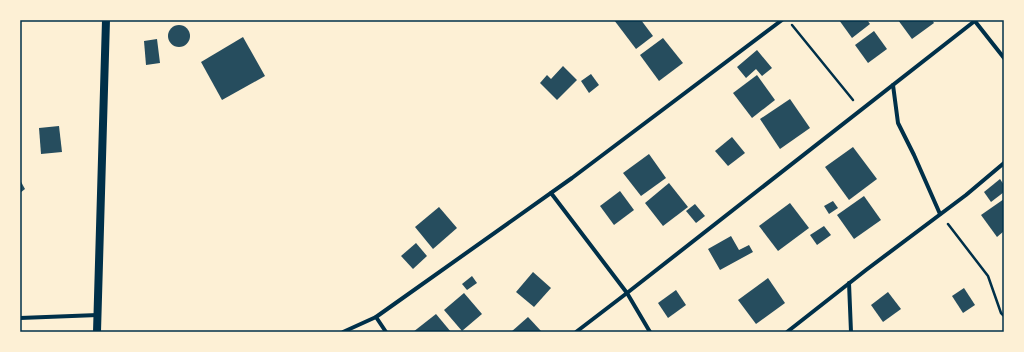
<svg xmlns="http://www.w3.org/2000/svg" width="1024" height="352" font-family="'Open Sans',sans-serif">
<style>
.building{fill:#264d5e}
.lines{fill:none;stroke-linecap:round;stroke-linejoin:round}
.path{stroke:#003049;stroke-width:2.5}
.minor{stroke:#003049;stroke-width:4}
.secondary{stroke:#003049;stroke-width:8}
.neatline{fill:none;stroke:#003049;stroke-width:1.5}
</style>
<rect width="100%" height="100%" fill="#fdf0d5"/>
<g class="building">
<polygon points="614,20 641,20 653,36 636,49"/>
<polygon points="839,20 867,20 870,24 852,38"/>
<polygon points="898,20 932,20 934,23 912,39"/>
<circle cx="179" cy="36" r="11"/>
<polygon points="874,31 887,49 868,63 855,45"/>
<polygon points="243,37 265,76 222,100 201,62"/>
<polygon points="663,38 683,63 659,81 640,55"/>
<polygon points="157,39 160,63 146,65 144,41"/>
<polygon points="757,50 772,68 762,76 756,69 746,78 737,67"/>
<polygon points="563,66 577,80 557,100 540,83 547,75 551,79"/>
<polygon points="591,74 599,85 589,93 581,81"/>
<polygon points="757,75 775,100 752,118 733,93"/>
<polygon points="790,99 810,128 780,149 760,119"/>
<polygon points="59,126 62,152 41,154 39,128"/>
<polygon points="732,137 745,153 728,166 715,151"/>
<polygon points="853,147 877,179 849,200 825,167"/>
<polygon points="649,154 666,178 641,196 623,173"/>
<polygon points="1000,179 1004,185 1004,192 991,202 984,192"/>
<polygon points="20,180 25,189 20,193"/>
<polygon points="669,183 688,207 663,226 645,203"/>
<polygon points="620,191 634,210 614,225 600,206"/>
<polygon points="864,196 881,220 854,239 837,215"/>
<polygon points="1004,199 1004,231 997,237 981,215"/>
<polygon points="833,201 838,208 829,214 824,206"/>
<polygon points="790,203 809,228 778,251 759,226"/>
<polygon points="695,204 705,216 696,223 686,211"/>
<polygon points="439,207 457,228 433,249 415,227"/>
<polygon points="824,226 831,235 817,245 810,235"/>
<polygon points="731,236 739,250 749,245 753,252 720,270 708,249"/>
<polygon points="416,243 427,256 413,269 401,256"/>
<polygon points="533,272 551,288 534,307 516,292"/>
<polygon points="472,276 477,283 467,290 462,284"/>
<polygon points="768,278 785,303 756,324 738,300"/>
<polygon points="964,288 975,305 963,313 952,296"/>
<polygon points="676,290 686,305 668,318 658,303"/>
<polygon points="888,292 901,309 883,322 871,305"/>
<polygon points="464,293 482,314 462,331 444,310"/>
<polygon points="436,314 451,332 413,332"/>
<polygon points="528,317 542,332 511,332"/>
</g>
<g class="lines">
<g class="path">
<polyline points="792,25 853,100"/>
<polyline points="948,224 988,276 1001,313 1004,316"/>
</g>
<g class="minor">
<polyline points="974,20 1004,58"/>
<polyline points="893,85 898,123 914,155 940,214"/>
<polyline points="551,193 627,293 650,332"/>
<polyline points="849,283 851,332"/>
<polyline points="376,317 386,332"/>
<polyline points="20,318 98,315"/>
<polyline points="343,332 376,317 572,178 782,20"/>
<polyline points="576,332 627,293 976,20"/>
<polyline points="787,332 866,270 966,195 1004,163"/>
</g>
<polyline class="secondary" points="97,332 106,20"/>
</g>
<rect width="1024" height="352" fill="none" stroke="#fdf0d5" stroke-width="42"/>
<rect x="21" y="21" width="982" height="310" class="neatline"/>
</svg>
